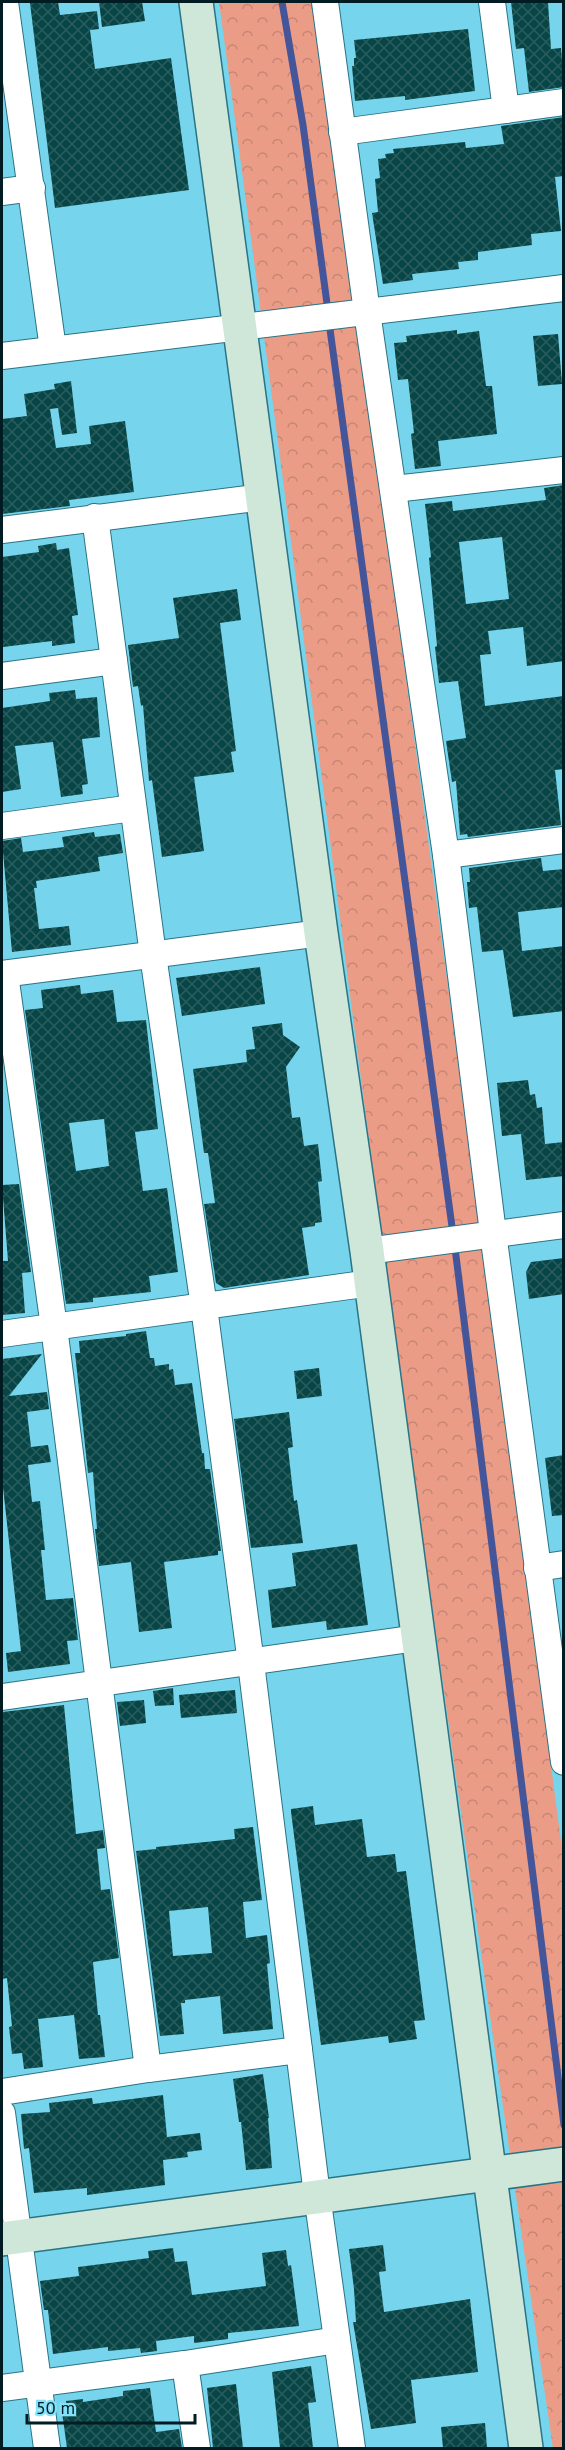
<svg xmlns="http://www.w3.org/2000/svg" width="565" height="2450" font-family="'PT Sans',sans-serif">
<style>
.forest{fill:url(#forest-crowns)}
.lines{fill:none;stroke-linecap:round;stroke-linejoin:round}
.stream{stroke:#45559a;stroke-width:7}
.building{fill:url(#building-cross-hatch);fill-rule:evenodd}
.street-casing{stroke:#297485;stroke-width:28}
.secondary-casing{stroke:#297485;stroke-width:36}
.street{stroke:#fff;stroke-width:26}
.secondary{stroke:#cfe7d9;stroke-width:33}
</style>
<defs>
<pattern id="forest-crowns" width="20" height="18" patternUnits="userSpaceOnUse" patternTransform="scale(1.5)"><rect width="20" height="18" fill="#ea9c87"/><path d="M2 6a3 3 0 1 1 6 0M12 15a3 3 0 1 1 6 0" fill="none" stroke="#c78674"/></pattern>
<pattern id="building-cross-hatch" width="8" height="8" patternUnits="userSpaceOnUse" patternTransform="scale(1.5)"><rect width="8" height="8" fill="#084546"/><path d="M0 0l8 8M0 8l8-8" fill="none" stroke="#2a5d5e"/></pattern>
</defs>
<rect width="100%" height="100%" fill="#76d5ec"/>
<path class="forest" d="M219,2H314L478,1207L563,1857V2448H553C495,2056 439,1662 386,1269C330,846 277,424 219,2Z"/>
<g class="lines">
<g class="stream">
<polyline points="282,2 303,125 328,311"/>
<polyline points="329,322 456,1256 564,2125"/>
</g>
</g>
<g class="building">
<polygon points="58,2 60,15 97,11 99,29 90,30 95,69 171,58 189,190 55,208 30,3"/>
<polygon points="99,2 142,2 145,21 102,27"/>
<polygon points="511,2 548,2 551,49 561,48 564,87 529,92 524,48 516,49"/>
<polygon points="468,29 475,91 405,100 405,96 355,101 352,66 354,66 354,58 356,58 354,40"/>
<polygon points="564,117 564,176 555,177 561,231 531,234 532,245 478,252 478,260 458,262 459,269 412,274 413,280 383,284 372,213 378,212 375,179 380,178 378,159 386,158 385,154 394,153 393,149 465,142 466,148 504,144 501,126"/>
<polygon points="457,330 457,334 479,331 486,386 492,386 497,434 438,441 441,466 415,469 411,434 414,433 408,379 398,380 394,343 407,342 406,336"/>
<polygon points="558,334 562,384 538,386 533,336"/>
<polygon points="71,381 77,433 62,435 58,408 50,409 56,448 91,444 89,426 125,421 134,492 69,500 70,506 2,514 2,419 27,416 24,394 55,389 54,384"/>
<path d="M564,485V661L527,666L523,627L488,631L491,654L480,655L485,706L564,696V769L555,770L561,825L468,837L467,834L460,835L456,781L452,782L446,741L466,738L458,681L439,683L435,647L437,646L429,558L431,557L425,504L452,501L453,511L546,500L544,488ZM502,537L509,599L466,604L459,542Z"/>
<polygon points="56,543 57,550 69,548 78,615 72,616 75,643 52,646 52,641 3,647 2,557 39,552 38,546"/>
<polygon points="237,589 241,620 220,623 236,751 231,752 234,772 194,777 204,851 162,857 152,780 149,781 143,705 141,706 138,686 133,687 128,645 179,638 173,598"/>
<polygon points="75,690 76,699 97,697 100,737 82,739 88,784 82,785 83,794 61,797 53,742 15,746 21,789 2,792 2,708 50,701 49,693"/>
<polygon points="94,832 95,837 120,834 123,853 98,857 100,871 36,881 37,888 34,888 39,929 69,926 71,945 12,952 2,841 21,838 23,852 64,847 62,837"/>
<polygon points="541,858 543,871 564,869 564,907 518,912 522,951 564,946 564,1011 513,1017 503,950 482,952 477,907 469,908 467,882 470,882 469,868"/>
<polygon points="260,967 265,1004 182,1016 176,978"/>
<path d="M80,985L81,994L113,990L117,1022L146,1020L158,1129L135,1132L143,1191L167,1188L178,1272L149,1276L151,1292L93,1298V1302L66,1304L25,1010L43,1008L41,990ZM104,1119L109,1166L76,1171L69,1123Z"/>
<polygon points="282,1023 283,1035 300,1047 286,1067 292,1118 300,1117 304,1146 318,1144 322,1181 318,1182 322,1222 315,1223 315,1226 302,1228 309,1275 224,1288 216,1283 204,1204 215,1203 208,1153 204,1153 193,1069 247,1062 246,1050 255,1049 252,1027"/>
<polygon points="528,1080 530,1095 535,1094 537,1108 542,1107 545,1144 564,1142 564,1176 526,1180 521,1134 502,1136 497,1083"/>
<polygon points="19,1184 31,1272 22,1273 25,1313 2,1315 2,1261 8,1261 2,1185"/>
<polygon points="564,1258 564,1294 529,1299 526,1272 531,1262"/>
<polygon points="146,1331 150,1358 154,1358 155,1366 169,1364 169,1370 173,1369 175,1385 192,1383 202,1453 204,1453 205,1469 210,1469 221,1551 218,1551 218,1555 164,1562 172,1628 139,1632 131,1562 99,1566 95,1529 97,1529 93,1472 88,1473 75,1353 80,1353 79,1341 126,1336 126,1334"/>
<polygon points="42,1354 9,1396 47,1392 49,1409 27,1412 31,1447 48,1445 51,1462 28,1465 32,1502 40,1501 45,1550 41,1550 46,1600 73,1598 78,1640 67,1641 70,1664 8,1672 6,1653 21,1651 2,1478 2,1359"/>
<polygon points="319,1368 322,1396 297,1399 294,1371"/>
<polygon points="289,1412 293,1447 288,1448 294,1501 297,1500 303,1543 251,1548 234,1419"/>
<polygon points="564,1455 564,1515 552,1516 545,1458"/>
<polygon points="357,1544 368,1625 327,1630 326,1621 272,1628 268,1590 296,1586 292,1553"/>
<polygon points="173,1688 174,1705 155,1706 153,1691"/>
<polygon points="235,1690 237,1713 181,1718 179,1695"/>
<polygon points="144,1700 146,1723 120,1726 117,1702"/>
<polygon points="64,1705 76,1834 103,1830 105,1848 97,1849 101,1890 110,1889 119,1958 93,1962 98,2015 100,2015 105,2057 79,2059 74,2015 38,2019 43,2067 24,2069 22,2053 12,2054 9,2027 12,2026 7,1978 2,1979 2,1712"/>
<polygon points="313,1806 315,1825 362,1819 367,1857 395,1854 397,1872 406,1871 425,2020 414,2021 417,2039 389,2043 388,2036 321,2045 291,1812 291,1809"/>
<path d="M253,1827L262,1900L243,1902L246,1938L267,1935L270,1963L267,1964L273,2029L223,2034L220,1996L185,2000V2003H181L184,2034L160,2036L136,1851L156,1849V1847L235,1839L234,1829ZM208,1907L212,1953L173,1956L169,1911Z"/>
<polygon points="263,2074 269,2118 268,2118 272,2168 246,2170 241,2122 239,2122 233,2079"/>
<polygon points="163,2095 167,2137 200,2133 202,2150 187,2152 188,2157 163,2160 165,2185 87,2195 87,2188 34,2193 29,2148 24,2149 21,2114 50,2112 49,2103 92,2098 93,2104"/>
<polygon points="383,2245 386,2271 379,2272 384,2312 470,2299 478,2372 411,2380 416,2423 371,2429 353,2322 356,2322 354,2289 349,2249"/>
<polygon points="173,2248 175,2262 187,2261 192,2295 266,2286 262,2253 286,2250 288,2266 291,2265 299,2326 228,2333 228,2339 194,2343 194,2336 156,2341 157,2351 141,2353 140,2348 108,2351 108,2347 53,2354 48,2310 44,2310 40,2281 79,2276 78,2267 149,2258 148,2251"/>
<polygon points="311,2366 316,2402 308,2403 313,2448 280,2448 272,2372"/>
<polygon points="236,2384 243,2448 213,2448 207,2388"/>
<polygon points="150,2388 156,2432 179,2429 182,2448 67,2448 61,2405 66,2404 66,2401 83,2399 83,2402 123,2396 123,2391"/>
<polygon points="485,2423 487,2448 443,2448 441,2427"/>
</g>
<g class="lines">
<g class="street-casing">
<g id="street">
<polyline points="5,2 53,349"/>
<polyline points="325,2 367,312 446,855 493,1233 564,1762"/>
<polyline points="492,2 506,110"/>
<polyline points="342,132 564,102"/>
<polyline points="2,192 32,188"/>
<polyline points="2,356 564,288"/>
<polyline points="394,489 564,470"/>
<polyline points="95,517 153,955 204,1307 251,1663 317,2195 352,2448"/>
<polyline points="2,530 263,497"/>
<polyline points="2,676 114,661"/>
<polyline points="2,826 133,808"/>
<polyline points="446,855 564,840"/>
<polyline points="2,974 321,933"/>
<polyline points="5,974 54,1327 148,2069"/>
<polyline points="367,1251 564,1225"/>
<polyline points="2,1334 371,1283"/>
<polyline points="537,1568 564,1564"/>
<polyline points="2,1697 417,1638"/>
<polyline points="2,2092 148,2069 299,2050"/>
<polyline points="2,2113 47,2448"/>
<polyline points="185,2364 197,2448"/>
<polyline points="2,2388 185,2364 337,2340"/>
</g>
</g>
<g class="secondary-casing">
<g id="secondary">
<polyline points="196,2 321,933 367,1251 526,2448"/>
<polyline points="2,2239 564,2164"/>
</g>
</g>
<use href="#street" class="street"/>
<use href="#secondary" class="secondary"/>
</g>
<rect width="565" height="2450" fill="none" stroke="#001c22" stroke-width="6"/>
<path d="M27 2414v9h168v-9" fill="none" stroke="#001c22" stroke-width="3"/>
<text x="36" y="2414" font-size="18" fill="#001c22" stroke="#83e2f9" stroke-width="4.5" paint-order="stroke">50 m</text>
</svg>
